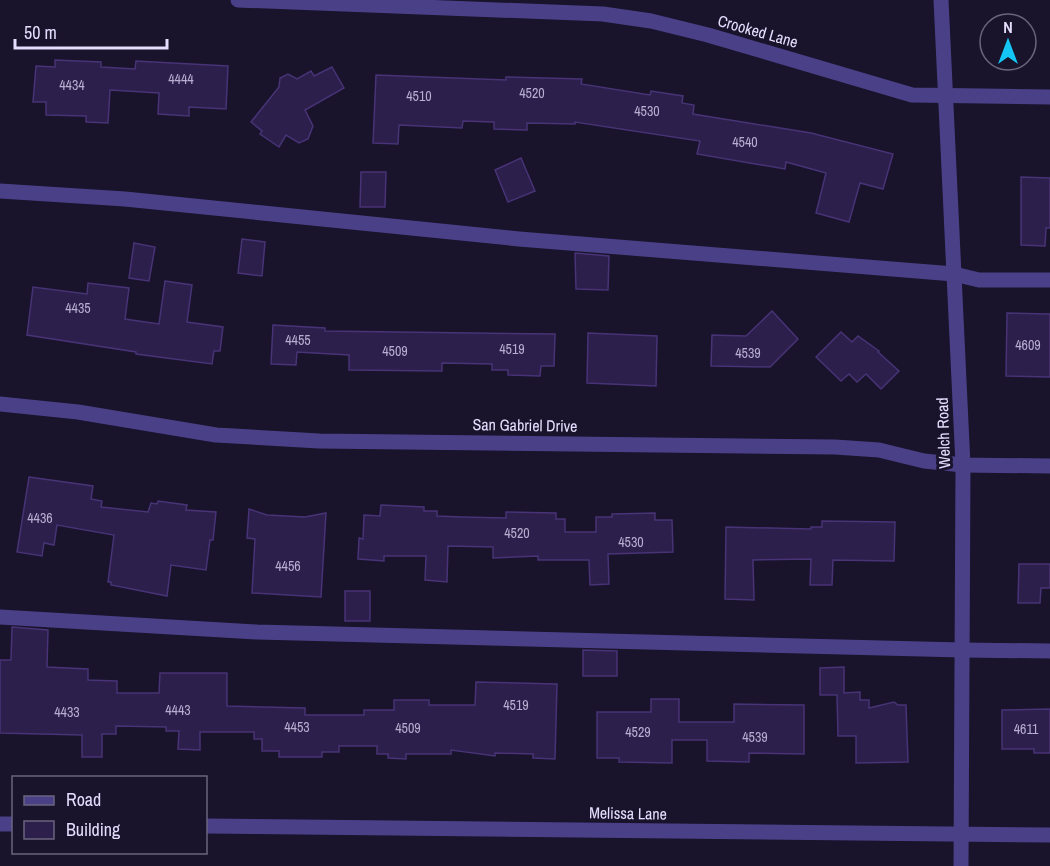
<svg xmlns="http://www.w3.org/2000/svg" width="1050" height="866" font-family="'Archivo Narrow',sans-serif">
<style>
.building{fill:#2d1f4b;stroke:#473376;stroke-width:1.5}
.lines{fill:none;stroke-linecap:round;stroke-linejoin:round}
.minor{stroke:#4a4088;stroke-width:15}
.labels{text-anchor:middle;stroke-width:6;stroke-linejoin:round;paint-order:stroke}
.number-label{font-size:14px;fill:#b7aed1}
.street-label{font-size:16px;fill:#e5defe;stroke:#19132b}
</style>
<rect width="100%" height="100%" fill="#19132b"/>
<g class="building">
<polygon points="55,60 101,62 101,67 135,69 136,61 228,66 226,109 189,107 189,116 158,114 159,93 110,90 108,123 86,122 86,116 46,115 46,102 33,102 36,66 55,67"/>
<polygon points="332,67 344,88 305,110 313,126 308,139 299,143 286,135 279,147 260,134 262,131 251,122 279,87 280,78 288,74 297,79 311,71 314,76"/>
<polygon points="376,75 506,80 506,77 582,79 581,84 650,95 651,91 683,96 682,103 694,105 693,114 811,133 893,154 883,189 860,183 849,222 816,213 826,173 786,162 785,169 697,154 700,141 575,122 575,124 527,123 527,130 494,129 494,122 463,121 462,128 399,125 398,144 373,143"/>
<polygon points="521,158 535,191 508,202 495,170"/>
<polygon points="361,172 386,172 385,207 360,207"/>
<polygon points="1021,177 1050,178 1050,228 1046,228 1045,246 1021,245"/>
<polygon points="242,239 265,242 262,276 238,273"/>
<polygon points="134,243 155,247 149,281 129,278"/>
<polygon points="575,253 609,256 608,290 576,289"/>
<polygon points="165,281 192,285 187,322 223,327 220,351 214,351 212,364 136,354 136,352 27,335 33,287 87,294 88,283 129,288 125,319 159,324"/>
<polygon points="772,311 798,339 770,367 711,366 712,335 746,336"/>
<polygon points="1007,313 1050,314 1050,377 1006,376"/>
<polygon points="273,325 325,328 325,331 555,334 554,366 541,366 540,376 508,375 508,370 492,370 492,364 442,363 442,371 349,370 349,355 297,352 296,365 271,364"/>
<polygon points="841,332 852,342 858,336 879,351 878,352 899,371 881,389 866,374 857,382 849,374 841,381 816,357"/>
<polygon points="588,333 657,336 656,386 587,383"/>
<polygon points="29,477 93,486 91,499 102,501 101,507 148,512 151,503 157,504 158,501 187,505 186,510 216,512 213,540 210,540 206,570 171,565 167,596 111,585 111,582 108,582 114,535 57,525 54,545 44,543 42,556 17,552"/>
<polygon points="381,505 424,507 424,511 437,511 437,516 462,517 506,518 506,512 556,513 556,519 565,519 565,532 596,532 596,517 612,517 612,514 655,513 655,520 672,520 673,552 608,554 609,584 590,585 589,560 538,560 538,556 493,558 493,547 448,546 447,582 425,580 426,556 384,556 384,561 358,559 359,538 363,539 364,515 380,516"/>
<polygon points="249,509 267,515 305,517 326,513 321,597 252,593 255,539 247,538"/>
<polygon points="822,521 895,522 894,561 833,560 832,585 810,585 811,559 753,560 754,600 725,599 726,527 811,529 811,527 822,527"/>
<polygon points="1019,564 1050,564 1050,588 1041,588 1040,603 1018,603"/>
<rect x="345" y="591" width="25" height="30"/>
<polygon points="12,627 48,630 47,667 88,669 88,680 117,681 117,693 159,693 160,673 227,673 227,706 305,708 305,715 364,715 364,710 394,710 394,700 429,700 429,705 475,705 476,682 557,684 555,759 533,758 533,754 495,753 495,756 451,750 451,754 406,754 406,759 388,758 388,754 377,754 377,746 339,746 339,752 322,752 322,757 279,757 279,751 262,751 262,739 254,739 254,732 200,732 200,750 178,749 179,731 166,731 166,727 116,726 116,734 102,734 102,757 82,757 82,735 0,733 0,660 11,660"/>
<polygon points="583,650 617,651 617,676 583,676"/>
<polygon points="844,667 844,693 860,692 860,700 869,700 869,708 894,702 898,705 906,705 908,762 856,763 856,736 838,736 837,695 820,695 820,668"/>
<polygon points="651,699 679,699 679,722 734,722 734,704 804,705 804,754 749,753 749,762 707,761 707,740 672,740 672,763 619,762 619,758 597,758 597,712 651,712"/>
<polygon points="1050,709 1050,753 1034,753 1034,749 1002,749 1002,710"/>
</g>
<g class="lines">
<g class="minor">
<polyline points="238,0 603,14 651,21 708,35 912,95 1050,97"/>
<polyline points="941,0 963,465 961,866"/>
<polyline points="0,191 125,199 519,239 954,274 979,280 1050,280"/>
<polyline points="0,404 78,412 216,435 319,441 835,447 879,450 924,461 963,465 1050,466"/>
<polyline points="0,617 257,632 962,650 1050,651"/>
<polyline points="0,824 14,824"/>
<polyline points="206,826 1050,835"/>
</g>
</g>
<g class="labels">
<g class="number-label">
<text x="181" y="84">4444</text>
<text x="72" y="90">4434</text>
<text x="532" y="98">4520</text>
<text x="419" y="101">4510</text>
<text x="647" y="116">4530</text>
<text x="745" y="147">4540</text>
<text x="78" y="313">4435</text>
<text x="298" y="345">4455</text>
<text x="1028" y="350">4609</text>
<text x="512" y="354">4519</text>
<text x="395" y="356">4509</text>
<text x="748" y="358">4539</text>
<text x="40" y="523">4436</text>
<text x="517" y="538">4520</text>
<text x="631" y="547">4530</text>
<text x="288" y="571">4456</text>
<text x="516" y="710">4519</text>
<text x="178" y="715">4443</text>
<text x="67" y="717">4433</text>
<text x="297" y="732">4453</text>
<text x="408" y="733">4509</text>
<text x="1026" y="734">4611</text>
<text x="638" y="737">4529</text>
<text x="755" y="742">4539</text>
</g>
<g class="street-label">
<text transform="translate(758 31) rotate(16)" y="6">Crooked Lane</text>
<text transform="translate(525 425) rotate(1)" y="6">San Gabriel Drive</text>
<text transform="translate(943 433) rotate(-92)" y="6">Welch Road</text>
<text transform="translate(628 813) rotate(1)" y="6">Melissa Lane</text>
</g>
</g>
<rect x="12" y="776" width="195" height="78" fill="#19132b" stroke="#6b647f" stroke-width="1.5"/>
<rect x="24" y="796" width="30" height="9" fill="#4a4088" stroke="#6b647f" stroke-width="1.5"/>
<text x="66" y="806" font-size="18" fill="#e5defe">Road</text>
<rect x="24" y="821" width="30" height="18" fill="#2d1f4b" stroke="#6b647f" stroke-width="1.5"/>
<text x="66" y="836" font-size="18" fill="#e5defe">Building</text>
<g transform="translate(1008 42)"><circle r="28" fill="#19132b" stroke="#6b647f" stroke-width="1.5"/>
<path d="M0-4.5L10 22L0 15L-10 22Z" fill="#13c6f4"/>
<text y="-9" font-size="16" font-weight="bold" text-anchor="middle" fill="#e5defe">N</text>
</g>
<path d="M15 39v9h152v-9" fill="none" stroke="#e5defe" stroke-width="3"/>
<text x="24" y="39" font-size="18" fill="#e5defe" stroke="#19132b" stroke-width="4.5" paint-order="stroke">50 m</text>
</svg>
